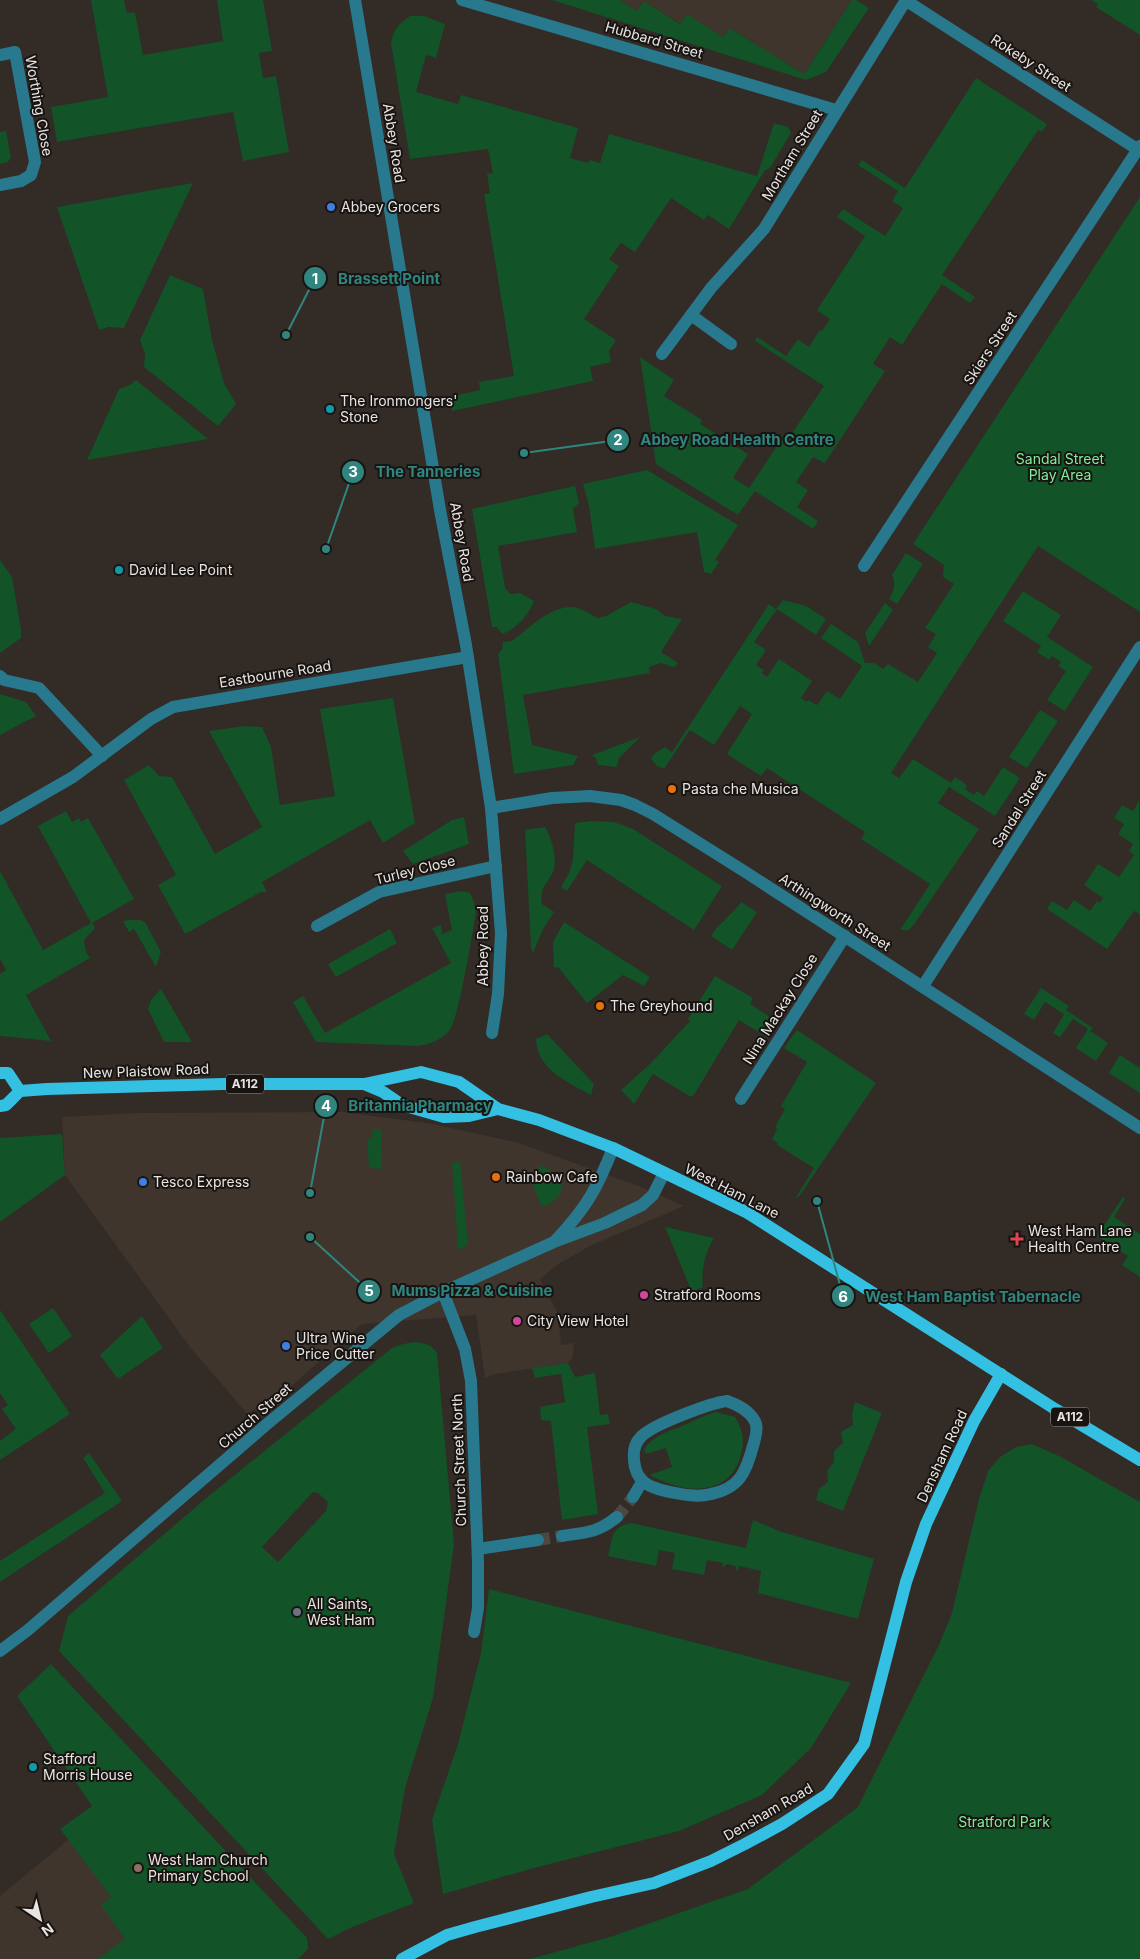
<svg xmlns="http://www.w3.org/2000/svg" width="1140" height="1959" font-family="Inter,sans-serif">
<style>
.built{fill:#40352c}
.green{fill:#125327;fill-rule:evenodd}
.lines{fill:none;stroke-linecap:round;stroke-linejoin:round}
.minor-tunnel{stroke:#4d4742;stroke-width:12;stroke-dasharray:12 6;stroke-linecap:butt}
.minor{stroke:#29798e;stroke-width:12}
.major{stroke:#33c0e3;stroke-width:12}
.shop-dot{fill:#3f7fe0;stroke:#171412;stroke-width:2}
.culture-dot{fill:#0f9aa8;stroke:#171412;stroke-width:2}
.food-dot{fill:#e8710a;stroke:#171412;stroke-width:2}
.health-dot{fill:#e0444e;stroke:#171412;stroke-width:2}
.hotel-dot{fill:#d1479c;stroke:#171412;stroke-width:2}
.worship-dot{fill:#6b7280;stroke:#171412;stroke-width:2}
.education-dot{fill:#8d6e63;stroke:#171412;stroke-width:2}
.labels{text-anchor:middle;stroke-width:4;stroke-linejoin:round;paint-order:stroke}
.shield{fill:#171412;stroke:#aaa6a3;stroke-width:1}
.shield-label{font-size:12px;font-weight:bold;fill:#e9e4e1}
.street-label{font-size:14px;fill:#e9e4e1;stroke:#171412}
.poi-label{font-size:14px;fill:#e9e4e1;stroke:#171412;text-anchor:start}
.park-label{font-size:14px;fill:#82ee9a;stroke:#171412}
.leader{fill:none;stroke:#30867f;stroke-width:2}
.callout-dot{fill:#30867f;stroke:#171412;stroke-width:2}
.mark-label{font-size:15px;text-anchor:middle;font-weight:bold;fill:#fff}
.callout-label{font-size:15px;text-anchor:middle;font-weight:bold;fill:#30867f;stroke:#171412;stroke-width:4;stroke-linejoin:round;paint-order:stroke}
</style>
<rect width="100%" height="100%" fill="#322b26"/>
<g class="built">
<polygon points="620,0 852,0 804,74 730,28 723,37 687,14 681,24 644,1 637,11"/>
<polygon points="343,1112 433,1124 519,1143 641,1187 684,1206 592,1245 558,1264 540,1279 558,1314 561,1345 574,1343 573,1356 568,1363 495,1374 485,1378 476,1315 362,1324 273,1402 266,1405 260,1404 248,1415 190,1347 65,1175 62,1117 139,1113"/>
<polygon points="68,1840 307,1938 308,1949 298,1959 0,1959 0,1896"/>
</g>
<g class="green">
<polygon points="91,0 124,0 127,13 135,12 143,55 223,41 217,0 263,0 272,51 259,53 263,78 276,76 289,152 243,161 233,112 57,142 51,107 108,97"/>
<polygon points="552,0 620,0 637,11 644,1 680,24 687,14 723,37 730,28 804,74 852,0 856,0 869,8 826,72 806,80"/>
<polygon points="1091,0 1140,0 1140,35 1096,7 1098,4"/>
<path d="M410,16H424L445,24L436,58L426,55L416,92L458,104L461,95L578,128L570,158L588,163L590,160L600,163L609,134L757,176L774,123L788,127L791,133L770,168L765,170L729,229L708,215L704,220L671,198L635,252L621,243L609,259L619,266L584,319L616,340L609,351L611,362L590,367L593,381L452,411L449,397L480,390L479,382L514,376L484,194L490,193L487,174L493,173L488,149L410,159L391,43C393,29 399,24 410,16Z"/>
<polygon points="976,78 1047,124 1042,132 1038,130 942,275 975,297 970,303 942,284 902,345 890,337 873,364 885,371 825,463 813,457 796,482 808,490 797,507 818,521 813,529 755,491 738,515 656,464 640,357 674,380 664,396 702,420 700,424 748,454 733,478 749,488 781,440 786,442 824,386 755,341 757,337 786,356 798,339 809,347 820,330 822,331 830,319 817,310 865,236 837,217 843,209 885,236 903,208 892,201 898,191 858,165 862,160 905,188"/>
<polygon points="6,131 11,158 8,162 0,164 0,132"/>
<polygon points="193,183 124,328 108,327 99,330 57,207"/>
<polygon points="1140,197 1140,612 1038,546 891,773 899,778 913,759 951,783 955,777 967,785 965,789 974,795 977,791 984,796 1003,767 1020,778 995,816 949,787 938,803 979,829 915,923 909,930 900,930 930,884 861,839 865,832 767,768 761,776 727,754 752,714 740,706 714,745 690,730 664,769 657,766 651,759 654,754 665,747 672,752 769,604 776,609 783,600 806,606 826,619 816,635 777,609 754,642 766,650 756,665 764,670 762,673 767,677 779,659 812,681 801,698 807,702 808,700 817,705 827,691 840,699 862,666 821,638 831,624 858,642 865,663 874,663 883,669 888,664 918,682 937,653 928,647 936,634 925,628 954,584 943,577 944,565 913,544"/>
<polygon points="170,275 203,289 212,340 224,383 236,404 218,426 144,367 145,354 140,340"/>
<polygon points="136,380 208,439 87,460 119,389 130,385"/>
<polygon points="647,470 738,525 715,560 719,562 711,574 704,572 697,532 595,549 589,506 583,484"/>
<path d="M575,486L579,503L573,509L577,532L498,546L505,588L510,594L520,593L534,601C529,615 516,629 502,634L497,627H492L472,509Z"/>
<path d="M906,553L923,564L897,604L889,599C894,591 896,584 892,575Z"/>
<polygon points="0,560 12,577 21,630 21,638 0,653"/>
<polygon points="1023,591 1061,615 1047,637 1093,667 1065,711 1047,700 1066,671 1058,666 1061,662 1052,656 1049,660 1037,652 1041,646 1003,621"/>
<path d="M631,602L656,609L665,616L682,619L661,652L678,663L676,666L673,667L661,663L649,667L650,673L523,695L532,745L578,756L573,765L514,774L498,653L502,650L503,642L512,641C528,629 550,606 572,607C581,608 590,614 598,618L606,616Z"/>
<polygon points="885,603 893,610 869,646 865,633"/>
<polygon points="0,694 26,702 36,716 0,735"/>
<polygon points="393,698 415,823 383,843 370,820 262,882 267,892 261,892 185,934 158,885 176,875 124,780 149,765 159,776 172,777 215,854 262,827 209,731 244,726 262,727 271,747 280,805 335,796 320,709"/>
<polygon points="1040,710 1058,721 1027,768 1009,757"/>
<polygon points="640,737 619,758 617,767 598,765 596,758 592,755"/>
<polygon points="1139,801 1140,914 1134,911 1107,949 1047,909 1052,901 1067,910 1074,900 1090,911 1097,901 1100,903 1103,898 1084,885 1098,864 1119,877 1134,855 1129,851 1133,844 1118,834 1124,824 1114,818 1122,805 1133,811"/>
<polygon points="66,811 72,822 79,818 81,822 88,818 134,899 92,923 95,928 84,940 86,952 90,958 26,995 51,1041 0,1036 0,974 6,970 0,959 0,871 43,950 91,923 38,826"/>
<polygon points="464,817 469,844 413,864 403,851 452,820"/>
<polygon points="592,821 614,822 633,829 722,886 694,930 587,860 567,891 561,887 569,873 573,859 575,823"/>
<path d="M545,827C552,838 559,863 552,874C545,887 540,887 542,904L554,912L543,929L533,953L531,948L525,830Z"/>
<path d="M461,891L470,893L474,902L476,913C472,934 459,1019 449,1031C440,1041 430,1044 418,1046L316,1042L293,1002L303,996L325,1033L451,963L432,928L441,925L442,934L452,930L445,894Z"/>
<path d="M741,902L757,912L732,950L711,936C719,923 732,915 741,902Z"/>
<polygon points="129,920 140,920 145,922 161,952 156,967 134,929 129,932 123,921"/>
<polygon points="564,922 650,977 644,986 623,975 587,1003 558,967 554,968 553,942"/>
<polygon points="390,929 397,943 336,977 328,964"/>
<polygon points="715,976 753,998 750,1004 778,1022 768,1038 739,1020 694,1095 691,1097 653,1074 634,1104 621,1090 651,1063 690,1021 688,1019"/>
<polygon points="1041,988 1069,1006 1066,1010 1093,1028 1090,1031 1108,1043 1096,1061 1076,1048 1088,1029 1073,1019 1060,1037 1053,1033 1064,1014 1045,1002 1034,1020 1024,1014"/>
<polygon points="161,989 192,1042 164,1042 148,1009 151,1000"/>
<polygon points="797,1030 876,1083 800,1195 795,1199 814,1168 777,1145 778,1143 772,1139 777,1129 775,1127 785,1109 781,1106 807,1062 784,1048"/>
<path d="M547,1034L594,1084L591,1095C568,1082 537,1070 536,1039Z"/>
<polygon points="1120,1055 1140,1068 1140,1093 1109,1073"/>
<polygon points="372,1129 381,1129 382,1169 369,1168 367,1139 373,1138"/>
<polygon points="62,1134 65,1175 0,1222 0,1138"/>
<polygon points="460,1161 468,1245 458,1250 452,1163"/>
<path d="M540,1165C566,1177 571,1195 542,1207L533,1186Z"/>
<polygon points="1123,1197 1125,1199 1114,1217 1140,1234 1140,1277 1122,1265 1128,1256 1097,1236"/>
<path d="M665,1227L714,1238C705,1253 701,1270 703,1287L692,1292Z"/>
<polygon points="53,1308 72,1336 49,1353 29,1324"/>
<polygon points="0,1310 70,1414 0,1460 0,1441 16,1429 2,1409 8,1405 0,1393"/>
<polygon points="142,1316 163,1348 118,1379 100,1355"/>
<path d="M416,1342C425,1343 432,1345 437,1353L454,1544L433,1698L405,1788L394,1854L414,1903L350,1928L328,1939L59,1651L68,1616L210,1495L392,1348L403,1344ZM313,1492L318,1493L328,1502L326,1511L278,1562L262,1547Z"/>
<polygon points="568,1363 575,1377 595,1373 600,1415 608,1414 610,1424 587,1427 598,1514 562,1520 551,1421 541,1420 540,1407 565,1402 561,1374 535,1378 532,1368"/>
<polygon points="855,1402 882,1413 843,1511 816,1500 819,1489 828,1482 827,1471 834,1462 834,1451 843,1443 841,1432 853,1425 852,1415"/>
<path d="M716,1412L735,1417C744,1431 745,1442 740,1458C732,1484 710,1491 684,1488C673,1486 661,1480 650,1476L652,1474L672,1467L666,1448L646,1454L644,1449C657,1432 673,1431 691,1422C700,1418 707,1414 716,1412Z"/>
<polygon points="1032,1444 1061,1457 1140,1502 1140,1959 530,1959 610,1937 748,1889 858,1807 939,1645 952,1613 979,1499 988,1471 1000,1457 1016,1447"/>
<polygon points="89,1453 122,1501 0,1582 0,1561 105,1493 83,1458"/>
<path d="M753,1520L779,1531L874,1559L858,1619L758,1593L761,1571L739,1566L738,1572L735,1566L727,1564L722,1568L723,1563L707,1560L704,1575L672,1569L675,1553L659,1550L656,1566L608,1556C613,1538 610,1527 631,1523L746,1548Z"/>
<polygon points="489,1589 851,1683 811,1748 762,1795 679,1831 534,1868 443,1894 432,1820 458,1744 481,1653"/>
<polygon points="51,1664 307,1938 308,1949 298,1959 98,1959 125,1939 101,1905 111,1897 60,1829 92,1806 17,1696"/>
</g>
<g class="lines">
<g class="minor-tunnel">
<polyline points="617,1517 633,1497"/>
<polyline points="538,1540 562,1536"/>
</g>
<g class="minor">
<polyline points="355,0 440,510 466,645 491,808 501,933 498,994 492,1033"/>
<polyline points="462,0 836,110"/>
<polyline points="905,0 1140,151"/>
<polyline points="0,55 15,52 35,162 31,175 21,181 0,185"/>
<polyline points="691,315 731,344"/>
<polyline points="662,354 711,288 764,229 906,0"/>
<polyline points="864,566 1140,146"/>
<polyline points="0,676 4,680 39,688 102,756"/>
<polyline points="491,808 552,798 590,796 621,800 635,805 653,814 747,873 1140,1128"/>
<polyline points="0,819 73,777 151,719 173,707 468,657"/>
<polyline points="317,926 379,892 496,866"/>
<polyline points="923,986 1140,647"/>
<polyline points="741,1099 845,936"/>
<path d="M556,1240C586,1208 597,1189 613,1148"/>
<polyline points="443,1292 465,1349 471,1381 478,1562 478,1608 474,1632"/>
<path d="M727,1401C738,1405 752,1412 756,1424C758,1431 755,1439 753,1446C746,1472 740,1488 711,1494C696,1498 680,1494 665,1491C650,1487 639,1483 635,1467C633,1457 633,1445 640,1438C650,1425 711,1403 727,1401Z"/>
<polyline points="633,1497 642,1482"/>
<path d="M562,1536C587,1532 597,1533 617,1517"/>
<polyline points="478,1549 538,1540"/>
<polyline points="0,1651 28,1630 267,1424 399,1315 443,1292 554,1242 605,1223 642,1205 653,1195 664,1173"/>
</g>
<g class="major">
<polyline points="0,1073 8,1073 20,1091"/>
<polyline points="364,1084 383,1092 402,1105 444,1117 469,1116 498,1109"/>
<polyline points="0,1106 6,1105 20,1091 47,1089 223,1084 364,1084 421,1072 459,1082 498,1109 539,1120 613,1148 746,1212 1055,1409 1140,1460"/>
<polyline points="402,1959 447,1935 475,1927 591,1897 654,1883 711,1861 745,1844 782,1824 828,1794 864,1744 906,1582 926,1524 974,1421 1001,1374"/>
</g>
</g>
<g class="shop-dot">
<circle cx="331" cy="207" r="5"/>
<circle cx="143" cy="1182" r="5"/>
<circle cx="286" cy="1346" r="5"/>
</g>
<g class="culture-dot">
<circle cx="330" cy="409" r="5"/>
<circle cx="119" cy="570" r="5"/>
<circle cx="33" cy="1767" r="5"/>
</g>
<g class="food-dot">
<circle cx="672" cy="789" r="5"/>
<circle cx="600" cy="1006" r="5"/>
<circle cx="496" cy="1177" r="5"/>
</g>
<path class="health-dot" d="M1014.5 1231.5h5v5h5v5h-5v5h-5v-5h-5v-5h5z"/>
<g class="hotel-dot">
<circle cx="644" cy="1295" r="5"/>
<circle cx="517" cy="1321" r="5"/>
</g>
<circle class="worship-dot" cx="297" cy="1612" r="5"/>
<circle class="education-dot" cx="138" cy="1868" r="5"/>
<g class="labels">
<g class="shield">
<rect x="226" y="1074.5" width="38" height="19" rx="4"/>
<rect x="1051" y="1407.5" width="38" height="19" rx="4"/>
</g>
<g class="shield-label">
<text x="245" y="1088">A112</text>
<text x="1070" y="1421">A112</text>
</g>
<g class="street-label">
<text transform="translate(654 40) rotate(16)" y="5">Hubbard Street</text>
<text transform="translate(1031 63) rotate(33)" y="5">Rokeby Street</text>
<text transform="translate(39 106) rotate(80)" y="5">Worthing Close</text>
<text transform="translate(394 143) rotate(81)" y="5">Abbey Road</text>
<text transform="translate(792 155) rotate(-59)" y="5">Mortham Street</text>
<text transform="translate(990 348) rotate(-57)" y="5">Skiers Street</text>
<text transform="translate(462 542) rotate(80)" y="5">Abbey Road</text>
<text transform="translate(275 674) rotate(-9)" y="5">Eastbourne Road</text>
<text transform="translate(1019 809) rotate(-58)" y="5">Sandal Street</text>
<text transform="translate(415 870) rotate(-14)" y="5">Turley Close</text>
<text transform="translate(835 912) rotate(33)" y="5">Arthingworth Street</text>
<text transform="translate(483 946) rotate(-90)" y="5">Abbey Road</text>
<text transform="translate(780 1009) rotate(-58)" y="5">Nina Mackay Close</text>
<text transform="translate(146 1071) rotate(-2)" y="5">New Plaistow Road</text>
<text transform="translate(732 1191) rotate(27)" y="5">West Ham Lane</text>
<text transform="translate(255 1416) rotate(-41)" y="5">Church Street</text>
<text transform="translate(942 1456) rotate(-65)" y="5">Densham Road</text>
<text transform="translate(459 1460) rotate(-92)" y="5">Church Street North</text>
<text transform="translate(768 1812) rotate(-30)" y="5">Densham Road</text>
</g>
<g class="poi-label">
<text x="341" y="212">Abbey Grocers</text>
<text x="340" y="406">The Ironmongers'<tspan x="340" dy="16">Stone</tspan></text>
<text x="129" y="575">David Lee Point</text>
<text x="682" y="794">Pasta che Musica</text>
<text x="610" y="1011">The Greyhound</text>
<text x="506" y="1182">Rainbow Cafe</text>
<text x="153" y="1187">Tesco Express</text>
<text x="1028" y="1236">West Ham Lane<tspan x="1028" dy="16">Health Centre</tspan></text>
<text x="654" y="1300">Stratford Rooms</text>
<text x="527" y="1326">City View Hotel</text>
<text x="296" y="1343">Ultra Wine<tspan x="296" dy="16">Price Cutter</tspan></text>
<text x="307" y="1609">All Saints,<tspan x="307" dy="16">West Ham</tspan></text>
<text x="43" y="1764">Stafford<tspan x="43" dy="16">Morris House</tspan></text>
<text x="148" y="1865">West Ham Church<tspan x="148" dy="16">Primary School</tspan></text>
</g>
<g class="park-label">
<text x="1060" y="464">Sandal Street<tspan x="1060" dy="16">Play Area</tspan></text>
<text x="1004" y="1827">Stratford Park</text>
</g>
</g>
<path class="leader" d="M286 335L315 278M524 453L618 440M326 549L353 472M310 1193L326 1106M310 1237L369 1291M817 1201L843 1296"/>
<g class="callout-dot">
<circle cx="286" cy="335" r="5"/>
<circle cx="524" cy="453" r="5"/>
<circle cx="326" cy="549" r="5"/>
<circle cx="310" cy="1193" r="5"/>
<circle cx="310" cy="1237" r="5"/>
<circle cx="817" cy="1201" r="5"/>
<circle cx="315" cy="278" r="12"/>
<circle cx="618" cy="440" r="12"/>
<circle cx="353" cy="472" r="12"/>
<circle cx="326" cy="1106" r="12"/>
<circle cx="369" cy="1291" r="12"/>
<circle cx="843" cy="1296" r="12"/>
</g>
<g class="mark-label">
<text x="315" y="284">1</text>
<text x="618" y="445">2</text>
<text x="353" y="477">3</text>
<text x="326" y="1111">4</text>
<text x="369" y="1296">5</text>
<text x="843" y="1302">6</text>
</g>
<g class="callout-label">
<text x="389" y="284">Brassett Point</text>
<text x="737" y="445">Abbey Road Health Centre</text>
<text x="428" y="477">The Tanneries</text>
<text x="420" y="1111">Britannia Pharmacy</text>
<text x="472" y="1296">Mums Pizza &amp; Cuisine</text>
<text x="973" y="1302">West Ham Baptist Tabernacle</text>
</g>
<g transform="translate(40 1919) rotate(145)" stroke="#171412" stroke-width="4" paint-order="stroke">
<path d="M0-4L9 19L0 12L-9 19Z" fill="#e9e4e1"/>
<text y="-8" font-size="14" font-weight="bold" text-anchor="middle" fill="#e9e4e1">N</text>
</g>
</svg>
